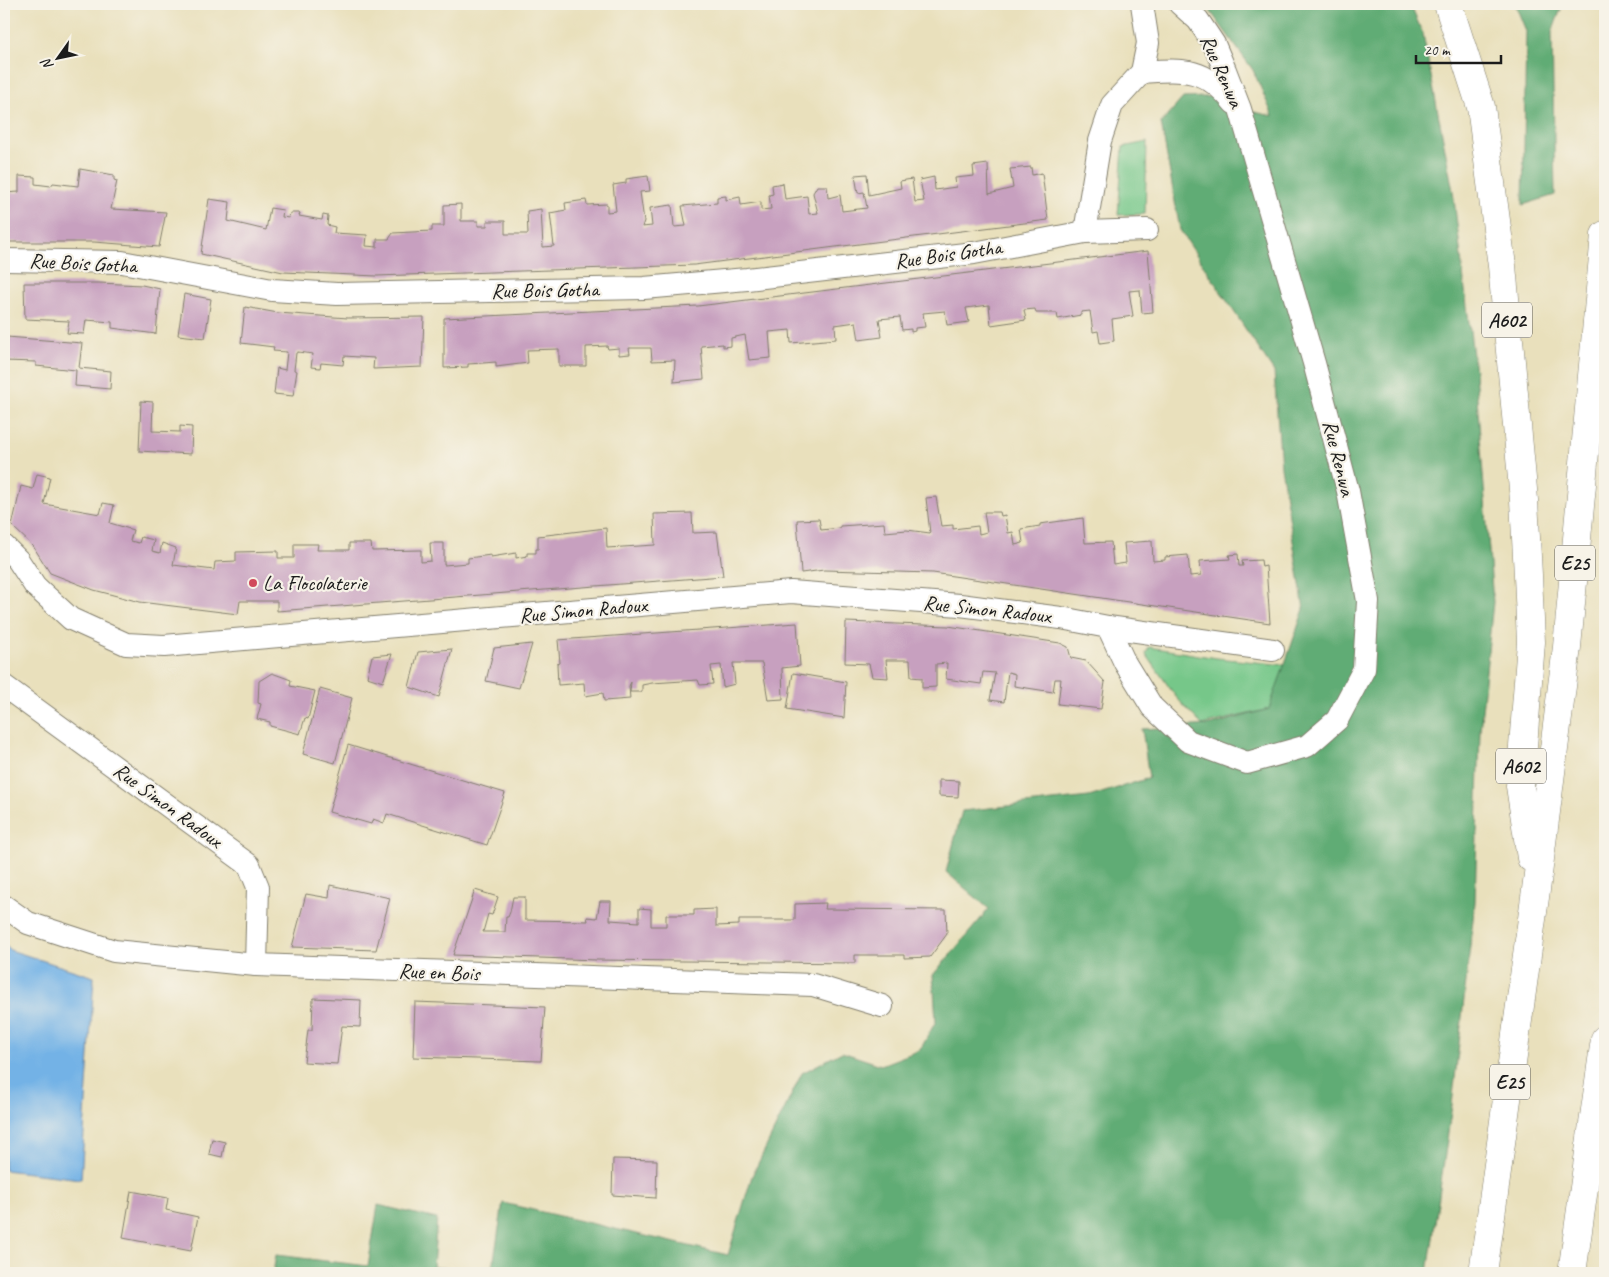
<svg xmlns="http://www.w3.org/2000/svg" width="1609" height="1277" font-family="Caveat,sans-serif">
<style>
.green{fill:#76c789;stroke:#497252}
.forest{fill:#60ac75;stroke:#3e6448}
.water{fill:#73b2e6;stroke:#486781}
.building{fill:#c7a0bf}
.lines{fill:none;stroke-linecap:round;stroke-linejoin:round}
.street-casing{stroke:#827e6c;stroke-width:24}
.highway-casing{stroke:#827e6c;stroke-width:29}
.street{stroke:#fff;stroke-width:22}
.highway{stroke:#fff;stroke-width:28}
.poi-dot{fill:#d1495b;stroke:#f7f3e8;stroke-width:2}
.labels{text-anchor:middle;stroke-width:4.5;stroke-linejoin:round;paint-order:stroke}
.shield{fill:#f7f3e8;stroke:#5e5c59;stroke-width:1}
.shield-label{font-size:20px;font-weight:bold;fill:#1c1c1c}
.street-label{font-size:21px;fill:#1c1c1c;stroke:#f7f3e8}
.poi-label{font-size:21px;fill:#1c1c1c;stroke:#f7f3e8;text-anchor:start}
</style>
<rect width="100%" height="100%" fill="#f7f3e8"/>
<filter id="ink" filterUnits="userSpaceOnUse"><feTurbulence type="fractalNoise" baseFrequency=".02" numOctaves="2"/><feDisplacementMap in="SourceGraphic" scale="10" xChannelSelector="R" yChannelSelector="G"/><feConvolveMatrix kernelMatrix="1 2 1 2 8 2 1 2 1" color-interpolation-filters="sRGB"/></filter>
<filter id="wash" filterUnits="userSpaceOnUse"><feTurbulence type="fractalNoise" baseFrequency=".0096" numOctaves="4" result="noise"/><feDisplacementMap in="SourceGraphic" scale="20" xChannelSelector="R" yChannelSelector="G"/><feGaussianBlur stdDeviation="1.12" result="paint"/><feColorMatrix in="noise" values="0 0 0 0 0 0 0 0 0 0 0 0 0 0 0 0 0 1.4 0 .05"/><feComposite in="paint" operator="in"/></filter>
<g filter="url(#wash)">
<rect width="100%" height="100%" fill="#e9e0bc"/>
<g class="green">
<polygon points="1147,142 1145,214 1118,215 1123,147"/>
<polygon points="1149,647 1217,658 1285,665 1269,709 1202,725 1176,697 1146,654"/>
</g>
<g class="forest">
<polygon points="1205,4 1410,4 1423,34 1453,191 1475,372 1493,602 1480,731 1475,902 1452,1105 1428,1273 273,1273 276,1255 368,1266 378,1205 437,1219 433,1267 492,1272 503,1203 728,1255 752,1176 802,1073 842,1052 881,1065 920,1050 936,1021 933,975 989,909 946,872 962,811 1089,797 1149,778 1142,729 1211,725 1269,709 1304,609 1281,467 1274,372 1180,230 1161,123 1183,98 1225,96 1240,109 1273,116 1253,70"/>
<polygon points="1515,4 1563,4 1552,32 1555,195 1523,205 1526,31"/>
</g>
<polygon class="water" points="4,944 10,950 94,977 81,1179 4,1170"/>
<g id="blocks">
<g class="building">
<polygon points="988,164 989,194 1013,188 1010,169 1031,167 1032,175 1042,173 1048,220 694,265 377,276 283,272 201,254 209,199 230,202 228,221 266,230 270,208 283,210 282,217 289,218 290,213 300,213 299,216 322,220 323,215 328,216 327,225 335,227 334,233 367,235 366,246 377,247 377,239 389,239 393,233 432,231 432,226 444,226 444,205 461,204 461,221 478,221 478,226 487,226 487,221 505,221 505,234 528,234 527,211 541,209 543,247 554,246 550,213 566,210 565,203 586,200 587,205 607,204 607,212 616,211 613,185 626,183 626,179 648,176 650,191 640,192 644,221 642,227 652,226 650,208 672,205 674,227 686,226 682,206 717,203 717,197 726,196 726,200 740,197 741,205 761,202 761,210 771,209 769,195 773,194 772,185 783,183 785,199 807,196 809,214 818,213 813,193 817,186 827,186 828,198 840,195 842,211 867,208 864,192 858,193 855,175 867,174 869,195 901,188 900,181 912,179 915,202 924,201 920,180 934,177 935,190 956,187 955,178 974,176 973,166"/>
<polygon points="80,169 114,175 114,180 117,181 111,209 166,212 159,247 94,242 4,242 4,193 19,192 19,176 35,177 35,184 51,186 53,183 78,186"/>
<polygon points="1148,251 1153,312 1142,313 1140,290 1129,291 1133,316 1112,319 1114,341 1100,343 1098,331 1093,332 1090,311 1081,312 1081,315 1058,319 1057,313 1036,313 1035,309 1024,310 1026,320 991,325 989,305 966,308 969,322 947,325 945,311 923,313 925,327 915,328 915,331 911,332 911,329 902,330 900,317 879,319 882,337 859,340 856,322 835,325 836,339 791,343 790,330 769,332 771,358 749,360 745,335 731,338 731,346 723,347 723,344 701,346 704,379 674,382 675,360 652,361 651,348 629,348 630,354 619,355 619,348 608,349 607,346 586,347 586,366 559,366 559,349 527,350 528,363 496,367 496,362 483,363 468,364 468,367 444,368 444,318 698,306"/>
<polygon points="24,283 99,283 142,285 160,289 156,334 112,328 112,322 86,320 84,334 67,333 69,321 25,319"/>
<polygon points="184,294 211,299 205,338 178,335"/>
<polygon points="245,307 278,313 348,318 424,317 422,367 373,369 374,358 344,356 343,365 321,363 320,368 311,367 313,354 298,352 296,353 294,370 297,371 293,396 274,394 277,368 285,370 287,352 273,351 274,347 241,343"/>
<polygon points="7,337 82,343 79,368 111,371 110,389 75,386 76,370 36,366 36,362 4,361 4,344"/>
<polygon points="141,401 153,402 152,431 180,432 180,426 192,427 191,454 139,451"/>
<polygon points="37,474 50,477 44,504 100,514 103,503 114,505 110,523 133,530 130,541 139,543 141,537 154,540 152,551 160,553 162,543 176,548 173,565 214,570 215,562 236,561 236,552 278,551 278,558 294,558 294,544 318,544 317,550 349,550 349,543 371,543 372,551 421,550 421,562 431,561 430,543 444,543 444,565 468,563 468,558 491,555 491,557 516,553 516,558 527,556 527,553 536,553 536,549 538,549 538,536 606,528 607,548 655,545 654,514 692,513 693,533 717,532 723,576 277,611 277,601 240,601 238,614 140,602 94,590 50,573 33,546 12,526 21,486 33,489"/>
<polygon points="936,497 941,526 953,525 953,529 978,526 979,534 987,532 984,512 1000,512 1001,516 1005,515 1008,533 1013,532 1015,545 1023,543 1021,529 1040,526 1040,524 1083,518 1085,543 1111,542 1113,565 1126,563 1124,543 1152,541 1153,561 1165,560 1165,557 1188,555 1190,576 1201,575 1200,561 1230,559 1229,555 1238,554 1239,566 1243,566 1242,561 1261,560 1262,567 1266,566 1270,623 933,573 824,570 801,573 797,520 819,519 821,530 840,528 840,526 884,523 885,532 907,530 930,533 926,498"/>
<polygon points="846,622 948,626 1060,643 1068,647 1071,658 1086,661 1105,682 1101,709 1058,704 1061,679 1055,679 1053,692 1014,686 1015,674 1008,672 1004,702 990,700 995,673 983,672 981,684 946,679 947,663 936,664 936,687 922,688 922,678 911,677 910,660 886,660 888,678 872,677 869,664 845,663"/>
<polygon points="797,623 800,666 782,668 783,699 768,700 762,663 733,663 735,684 723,687 721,665 711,666 713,684 700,685 698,680 652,683 642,685 642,692 630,692 631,682 629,686 630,699 604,701 603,693 585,696 584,683 558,685 557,664 560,663 558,640"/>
<polygon points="532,644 519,688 486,681 494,648"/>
<polygon points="452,649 439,697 409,687 418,652"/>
<polygon points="392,654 383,682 367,677 372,656"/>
<polygon points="272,673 291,680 290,686 315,691 308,719 305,718 300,734 270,726 270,722 257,719 261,704 258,703 259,681"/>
<polygon points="793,673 846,682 844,718 787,709"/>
<polygon points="320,689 352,698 335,763 303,754"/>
<polygon points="348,745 505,793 487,845 387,814 384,823 373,819 371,824 329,812"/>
<polygon points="939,780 959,781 958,797 939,796"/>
<polygon points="330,885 390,898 376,950 292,947 306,894 329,898"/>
<polygon points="475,890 498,897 492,915 488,914 483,932 505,932 506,917 508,917 510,912 513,897 525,897 525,920 588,921 587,917 597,918 600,901 611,901 610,920 639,922 639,908 651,909 651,926 666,926 666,915 694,915 694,910 716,909 716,926 739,925 739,920 795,920 795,904 826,903 825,909 946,910 947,934 930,957 904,958 904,955 855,955 855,963 597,960 453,955"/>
<polygon points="313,998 361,1000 360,1027 342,1026 337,1064 304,1062 308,1030 312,1030"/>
<polygon points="415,1002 545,1007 541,1061 413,1057"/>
<polygon points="212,1139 225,1142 222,1157 209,1154"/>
<polygon points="613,1159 657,1160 656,1198 612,1195"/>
<polygon points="131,1191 168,1198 166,1210 198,1217 191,1251 123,1238"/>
</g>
</g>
</g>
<g filter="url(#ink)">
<use href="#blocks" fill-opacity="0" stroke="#827e6c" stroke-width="1"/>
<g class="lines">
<g class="street-casing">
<g id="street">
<path d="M1142,72C1184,69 1205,67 1234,103"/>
<polyline points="1085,232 1147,230"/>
<polyline points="5,260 122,262 272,290 337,294 644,288 747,279 974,253 1085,232 1100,141 1112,105 1142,72 1148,43 1142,4"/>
<polyline points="4,546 18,560 35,586 71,619 126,644 164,646 791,592 960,605 1061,618 1108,627 1125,663 1152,707 1188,741 1247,763 1307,746 1337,720 1364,669 1368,601 1348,491 1314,363 1240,109 1225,70 1214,44 1198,20 1180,4"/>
<polyline points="1108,627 1273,650"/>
<polyline points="4,686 249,865 258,887 256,965"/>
<polyline points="4,906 28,923 114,951 256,965 813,985 882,1006"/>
</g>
</g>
<g class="highway-casing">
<g id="highway">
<polyline points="1448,4 1481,107 1502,266 1524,500 1528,575 1531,642 1520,786 1531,858"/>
<polyline points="1483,1273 1536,890 1567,647 1605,235"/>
<polyline points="1572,1273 1605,1039"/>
</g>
</g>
<use href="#street" class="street"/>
<use href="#highway" class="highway"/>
</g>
</g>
<circle class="poi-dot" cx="253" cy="583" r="5"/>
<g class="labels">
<g class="shield">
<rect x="1482" y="302.5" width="50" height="35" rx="4"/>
<rect x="1555" y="545.5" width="40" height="35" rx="4"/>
<rect x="1496" y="748.5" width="50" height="35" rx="4"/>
<rect x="1490" y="1064.5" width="40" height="35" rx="4"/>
</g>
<g class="shield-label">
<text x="1507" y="327">A602</text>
<text x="1575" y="570">E25</text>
<text x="1521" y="773">A602</text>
<text x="1510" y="1089">E25</text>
</g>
<g class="street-label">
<text transform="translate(1222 71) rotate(66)" y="7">Rue Renwa</text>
<text transform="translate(948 254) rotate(-8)" y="7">Rue Bois Gotha</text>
<text transform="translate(83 263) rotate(3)" y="7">Rue Bois Gotha</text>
<text transform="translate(545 290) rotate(-1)" y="7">Rue Bois Gotha</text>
<text transform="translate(1339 458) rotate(76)" y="7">Rue Renwa</text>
<text transform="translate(987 609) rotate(6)" y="7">Rue Simon Radoux</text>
<text transform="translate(583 610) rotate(-5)" y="7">Rue Simon Radoux</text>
<text transform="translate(168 805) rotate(36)" y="7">Rue Simon Radoux</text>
<text transform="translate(439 972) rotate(2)" y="7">Rue en Bois</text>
</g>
<g class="poi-label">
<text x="263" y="590">La Flocolaterie</text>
</g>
</g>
<rect width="1609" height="1277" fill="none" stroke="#f7f3e8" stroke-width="20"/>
<g transform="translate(58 58) rotate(237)" stroke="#f7f3e8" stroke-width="4" paint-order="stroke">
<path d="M0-4L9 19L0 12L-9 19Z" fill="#1c1c1c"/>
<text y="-8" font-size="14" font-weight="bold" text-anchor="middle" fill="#1c1c1c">N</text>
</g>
<path d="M1416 55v8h85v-8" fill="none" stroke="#1c1c1c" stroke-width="2.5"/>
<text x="1424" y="55" font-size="15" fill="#1c1c1c" stroke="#f7f3e8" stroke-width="4" paint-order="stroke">20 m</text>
</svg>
